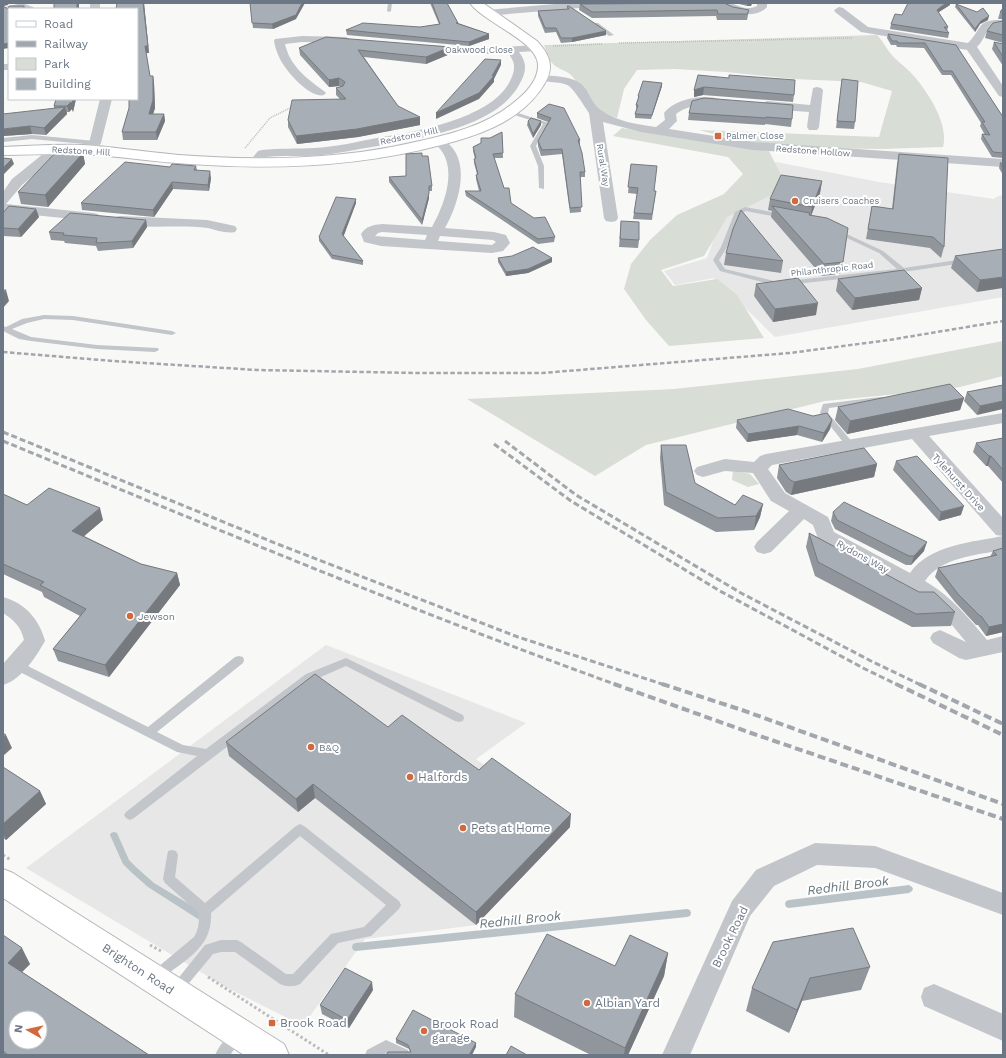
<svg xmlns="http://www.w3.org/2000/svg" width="1006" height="1058" font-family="'Work Sans',sans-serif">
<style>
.built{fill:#e6e7e6}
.green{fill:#d8ddd6}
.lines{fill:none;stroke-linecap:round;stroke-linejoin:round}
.stream{fill:#b9c2c7;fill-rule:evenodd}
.primary-casing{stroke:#b4b7bb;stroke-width:2}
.path-far1{stroke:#babdbf;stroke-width:1.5;stroke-dasharray:1 1;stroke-linecap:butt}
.path{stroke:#babdbf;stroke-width:3;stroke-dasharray:2.5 2.5;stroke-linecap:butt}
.service{fill:#c2c5c9;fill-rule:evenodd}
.minor{fill:#c2c5c9;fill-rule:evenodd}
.primary{fill:#fff;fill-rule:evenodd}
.rail-far2{stroke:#a2a7ad;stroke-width:2.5;stroke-dasharray:4.5 2.5;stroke-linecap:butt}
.rail-far1{stroke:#a2a7ad;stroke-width:3;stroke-dasharray:6 3;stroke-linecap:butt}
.rail{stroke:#a2a7ad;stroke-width:4;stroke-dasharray:8 4;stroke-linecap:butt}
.wall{fill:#90969c}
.shaded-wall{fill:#767a7f}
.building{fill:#a8aeb5;stroke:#767a7f;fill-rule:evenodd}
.poi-dot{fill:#d1683e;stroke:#fff;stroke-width:1.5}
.labels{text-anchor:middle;stroke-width:4;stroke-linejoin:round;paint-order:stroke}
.far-street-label{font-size:9px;fill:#6b7784;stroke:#fff}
.far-poi-label{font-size:9px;fill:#6b7784;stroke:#fff;text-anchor:start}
.street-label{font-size:10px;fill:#6b7784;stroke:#fff}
.poi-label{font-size:10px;fill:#6b7784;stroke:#fff;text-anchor:start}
.near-poi-label{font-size:12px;fill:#6b7784;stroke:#fff;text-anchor:start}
.near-street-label{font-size:12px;fill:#6b7784;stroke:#fff}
.near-water-label{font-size:13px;font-style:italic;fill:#67777f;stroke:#fff}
</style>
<rect width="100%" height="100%" fill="#f8f8f6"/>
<g class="built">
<polygon points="776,162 879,182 994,199 996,197 1003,195 1003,297 775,337 714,278 675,285 664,271 707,258 725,207"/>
<polygon points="326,645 526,723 476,759 570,827 476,925 365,939 303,1026 224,986 26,868"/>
</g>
<g class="green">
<path d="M877,35C883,41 886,48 891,54C896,60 902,64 907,69C924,85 950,123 943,147L882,149L817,148L740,141L699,130L879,137L892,91L861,82L794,79L726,72L675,69L637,70L624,89L617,118C594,112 585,90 570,74C565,70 558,69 553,64C548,59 546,51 544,45Z"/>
<polygon points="622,128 769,151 782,177 778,192 727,217 704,256 661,270 673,286 717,279 737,295 764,338 669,346 646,320 624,289 631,264 650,240 677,215 724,194 743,174 728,157 613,136"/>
<polygon points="1003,341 1003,376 960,387 930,391 825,401 646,445 595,476 467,399 674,389 858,369"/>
<polygon points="733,470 750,474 759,484 748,487 732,480"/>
</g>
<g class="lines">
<g class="stream">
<polygon points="114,832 117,833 129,860 137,868 154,883 204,913 205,916 204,919 201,920 198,919 148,887 131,872 123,864 110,835 111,833"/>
<polygon points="909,885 912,887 913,889 912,891 909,893 789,908 786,907 785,904 786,901 789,900"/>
<polygon points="687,909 690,910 691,913 690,916 687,917 356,951 353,950 352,947 353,944 356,943"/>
</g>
<g class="primary-casing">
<g id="primary">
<path d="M470,3H483L537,41C554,59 554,72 539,92C516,123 476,136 441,145C358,167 275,170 190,164C154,162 119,156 83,154C56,153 30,155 3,155V147C30,146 56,144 83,145C115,147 147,152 179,155C260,161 341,160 420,141C452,134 486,125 512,104C524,95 539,81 538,64C536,40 484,23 470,3Z"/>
<polygon points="3,869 13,873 284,1044 289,1055 244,1055 3,898"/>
</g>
</g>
<g class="path-far1">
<polyline points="619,43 852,38"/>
<polyline points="553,46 602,44"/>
<polyline points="245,148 270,118 292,107"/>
</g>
<g class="path">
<polyline points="3,855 11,860"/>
<polyline points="150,945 161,951"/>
<polyline points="208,977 329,1055"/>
</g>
<g class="service">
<polygon points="388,3 392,3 391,11 389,12 387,11"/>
<polygon points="594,23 598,23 614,35 609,36 594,25"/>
<polygon points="508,111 512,111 549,123 536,146 544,166 544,189 539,188 538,166 530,146 543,124 508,113"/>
<polygon points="32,135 95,141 98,143 95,145 32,139 3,142 3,138"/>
<polygon points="745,207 782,214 785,216 782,218 746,211 741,213 727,247 719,260 725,269 778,282 897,269 879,253 834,232 833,231 836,229 883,251 904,268 964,259 967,261 964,263 903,272 778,286 720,271 713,260 721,247 735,212"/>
<polygon points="44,315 73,316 172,331 176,333 172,335 73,320 44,319 27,323 12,329 31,337 97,345 158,348 159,350 155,352 97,349 31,341 19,339 3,331 3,326 6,327 22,319"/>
<polygon points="880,397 883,397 884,399 883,401 829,408 828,413 853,443 854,445 853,447 847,447 820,413 823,404"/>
<polygon points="239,656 243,657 244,660 243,663 157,732 183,745 206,749 306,674 346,658 463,715 464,718 463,721 459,722 455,721 346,666 314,680 134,818 130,820 126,818 124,815 126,812 197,756 177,752 12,668 11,665 12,662 20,662 148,727 235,657"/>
<path d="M300,824L304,826L399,901L401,905L399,909L371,936L338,943L300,984C294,987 286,987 280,984L235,952H221L213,954L180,994L176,996L172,994L170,990L172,986L205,945L221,940H237L241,942L286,974H293L331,934L364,927L386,905L300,836L211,913C213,948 184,960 160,980L156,982L152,980L150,976L152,972L194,937C199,929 199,922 199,913L165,883L163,879L168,851L172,850L176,851L178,855L175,877L205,903L296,826Z"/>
<path d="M237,1030L242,1031L244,1036L230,1055H215C219,1046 228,1033 237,1030Z"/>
<polygon points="386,1040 408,1050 410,1055 390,1055 386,1053 384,1055 365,1055 367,1050"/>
</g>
<g class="minor">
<polygon points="22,3 33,7 34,9 9,9 9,12 4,9 5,7"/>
<rect x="90" y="3" width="10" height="6"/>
<polygon points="567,3 659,3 654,6 591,7 486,16 481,13 486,10"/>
<path d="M720,3C723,3 728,2 730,3C741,6 745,11 757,6V3H767V7C757,19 729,15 720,3Z"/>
<path d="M839,7L843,8L868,27L968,43C983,28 976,19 1003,20V26C984,25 988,36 977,47L1003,86V97L999,96L967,50L861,32L835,12L834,10Z"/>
<path d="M302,36L346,37L351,40L346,43L302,42L285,44C290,66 306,78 324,91L326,93L324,95C310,99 286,71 280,59C277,53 275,47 274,41L275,39Z"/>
<path d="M424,45L487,48L536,45L541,48L536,51L519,52C528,64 526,73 519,85C496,127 421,138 378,146C357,149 336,154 315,156C298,157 282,155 266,157C261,163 259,167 250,165L249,162L258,151L262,150C279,148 297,149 314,148C335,147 356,142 377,138C415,132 489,119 509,83C515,71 517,64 508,53L487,54L420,50L419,48Z"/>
<rect x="3" y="64" width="6" height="6"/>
<path d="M542,75C557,77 578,75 587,91C591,98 594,105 601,110C617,122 637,124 656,127L665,120L664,113C675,98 704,94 720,99L722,101L720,103C703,108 692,102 676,114L677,121L669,129L753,142L1003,159V167L753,150L641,132L603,122L618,218L616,221L611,222L606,221L604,218L589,113C584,106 573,87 567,85C559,81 547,83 538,80L536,78L538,76Z"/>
<polygon points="817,87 821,88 823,90 819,127 817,130 809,130 807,127 809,112 767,109 763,107 761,105 763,103 767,101 810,105 813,88"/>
<polygon points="100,99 112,99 101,143 95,154 87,154 85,151 89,143"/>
<path d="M439,137C444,138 446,141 449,144C471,165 458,205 445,228L494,232L506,235L510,243L503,251L492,253L381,246L364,242L361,234C366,226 373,225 382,224L432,227C443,207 456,175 443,153C440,148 436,145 433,141L435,138ZM382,232L427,235L425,240L375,236L378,233ZM440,236L493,240L496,242L492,245L438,241Z"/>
<polygon points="57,145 61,146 63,149 61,152 22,185 6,204 93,213 98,214 100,217 98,220 93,221 3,212 3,192 12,179 53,146"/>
<path d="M120,216L207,220L235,226L237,229L235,232C226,234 217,230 208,228C177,224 145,230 115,223L113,220L115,217Z"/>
<path d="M1003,413V423L929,436L1003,518V536L996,535L912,439L772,465L768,469L785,493L828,517L834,532L910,573C929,545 973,542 1003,536V550C977,555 941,557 925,581C951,596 968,617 987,640L1003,636V652L966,660L959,658L933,643L930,638L933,633L940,630L966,642L947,619L926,600L819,541L813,525L804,519L771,552L764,554L757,552L754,547L757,542L789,511L771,501L753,473L725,471L703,477L697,475L694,471L697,467L725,459L754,462L760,456L766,454Z"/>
<path d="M3,597C25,603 39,619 45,641C36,657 21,680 3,685V664L24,640C21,627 14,620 3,613Z"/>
<polygon points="815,843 875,846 1003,893 1003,915 875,868 817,865 774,886 750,916 690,1055 662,1055 732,901 756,870"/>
<polygon points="934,984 1003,1014 1003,1041 924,1006 921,997 924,988"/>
</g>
<use href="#primary" class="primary"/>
<polyline class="rail-far2" points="3,352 113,361 257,370 419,373 542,373 790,353 889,340 1003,321"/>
<g class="rail-far1">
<polyline points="3,432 280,545 518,637 665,685"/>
<path d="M3,441C207,525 410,610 617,685"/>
<polyline points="505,441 576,495 741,593 871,661 921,685"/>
<polyline points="494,444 571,501 720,591 865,669 898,685"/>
</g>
<g class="rail">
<polyline points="614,684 751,733 1003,819"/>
<polyline points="662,684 742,710 1003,804"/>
<polyline points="896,684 1003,735"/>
<polyline points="919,684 1003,724"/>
</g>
</g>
<g class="wall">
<polygon points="117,3 144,3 149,53 146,53 150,76 153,76 154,83 155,108 153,114 164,114 165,121 157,140 123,140 122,132 129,108 137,99"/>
<polygon points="250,3 296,19 273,29 253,28"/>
<polygon points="430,3 447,3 458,23 489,34 489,39 469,46 347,35 346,30 420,27 439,24"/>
<polygon points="735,3 752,3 751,6 747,6"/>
<polygon points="580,4 733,7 749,10 747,20 717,20 716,16 592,18 579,10"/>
<polygon points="956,4 988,20 980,24 975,32 955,7"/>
<polygon points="950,5 938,12 948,27 947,31 949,33 948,38 890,29 891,24 902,15"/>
<polygon points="567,6 606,35 572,42 561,43 556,32 545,33 538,16 538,11 567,9"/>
<polygon points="1003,8 1003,19 998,19 1000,12"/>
<polygon points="1003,21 1003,43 985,38 987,31"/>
<polygon points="888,34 956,45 1003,117 1003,158 992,157 981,139 982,134 985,135 980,126 981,123 951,75 942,75 924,48 897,47 896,45 891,45 887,38"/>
<polygon points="326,37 450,54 426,64 364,57 398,106 420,125 358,137 297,144 288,127 288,120 340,99 336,95 336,88 341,86 339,86 329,87 300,55 299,48"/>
<polygon points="994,42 1003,44 1003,66 992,49"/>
<polygon points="698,75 794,95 793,102 703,95 694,97"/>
<polygon points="842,79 855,122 854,129 836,128"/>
<polygon points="662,83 662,86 651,119 635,118 635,114 637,108 636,108 636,105 638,100 638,96"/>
<polygon points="56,99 76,99 73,112 72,109 69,112 67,112 67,114 46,135 32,134 3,136 54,108 54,106"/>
<polygon points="692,101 792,119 791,127 765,124 765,125 688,120 689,113"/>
<polygon points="549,104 580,140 580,145 579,145 585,172 585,177 580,177 581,212 570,213 562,154 541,156 538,146 538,141 548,122 537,118 537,113"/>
<polygon points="528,121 541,121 541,125 533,138 527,125"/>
<polygon points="502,132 503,158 494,158 504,188 511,203 555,237 554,242 538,244 466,196 465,191 479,191 476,179 476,175 477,174 474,163 474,159 475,159 473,151 473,147"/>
<polygon points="83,153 85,164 48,207 21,204 18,192"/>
<polygon points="899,154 944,247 941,258 930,248 866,239 872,206 892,209 897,164"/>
<polygon points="422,156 432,186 432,191 429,191 429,198 422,225 389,182 389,177 406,176"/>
<polygon points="1000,163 1003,163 1003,175 999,168"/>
<polygon points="631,164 654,191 655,197 652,220 633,219 637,194 628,193"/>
<polygon points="196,166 197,170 211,178 209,191 173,189 154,217 82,210 81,203 170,167"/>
<polygon points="822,181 820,193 811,216 843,262 840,274 822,276 771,217 772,211 768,210 770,199"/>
<polygon points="356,199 356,203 343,236 363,261 363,265 332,259 319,241 319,237"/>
<polygon points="36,209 39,217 21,237 3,236 3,213"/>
<polygon points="146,220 147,227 133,248 98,251 96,246 65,243 64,241 51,240 49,232"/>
<polygon points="621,221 639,240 638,248 619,247"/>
<polygon points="1003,249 977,292 951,268 955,256"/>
<polygon points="726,253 783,261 781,273 724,265"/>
<polygon points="498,258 552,258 552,262 528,273 506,276 498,262"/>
<polygon points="838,279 922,288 919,300 852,310 836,291"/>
<polygon points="756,284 816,315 773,322 754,296"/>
<polygon points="1003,385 977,415 964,401 967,392"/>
<polygon points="964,398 960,410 847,434 835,420 838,407"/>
<polygon points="813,416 832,420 830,429 822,442 797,435 747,442 736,428 737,420"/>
<polygon points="1003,438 1003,483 988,466 986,466 973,452 976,443"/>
<polygon points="661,445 695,483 735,505 763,504 760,517 754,530 716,532 664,505 660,458"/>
<polygon points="896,461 961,515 939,521 893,470"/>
<polygon points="877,464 874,477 791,495 786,492 777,478 779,465"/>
<polygon points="3,494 27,505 103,520 84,536 141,564 177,573 180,585 109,677 58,661 53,649 80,616 44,597 42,592 3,574"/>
<polygon points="833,512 924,551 911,565 906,565 835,529 831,521"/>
<polygon points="809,533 955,612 951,626 912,627 815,576 806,547"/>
<polygon points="1003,548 1003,632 986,636 978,625 976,625 955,602 935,577 938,568 990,557 993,551"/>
<polygon points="388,727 479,770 570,827 476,925 315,798 298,812 229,756 226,742"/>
<polygon points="3,767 40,791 46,804 6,840 3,838"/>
<polygon points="3,935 30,964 22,972 149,1055 3,1055"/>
<polygon points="668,953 664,976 628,1055 591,1055 514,1017 515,994 615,966"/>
<polygon points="870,967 861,990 802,1001 789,1033 746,1011 752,988"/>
<polygon points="373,990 349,1028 322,1014 320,1005"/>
<polygon points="396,1039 476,1043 476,1047 410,1052 409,1049 396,1043"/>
</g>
<g class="shaded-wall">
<polygon points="3,3 9,3 8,5 4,6 3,8"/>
<rect x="77" y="3" width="2" height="6"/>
<polygon points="143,3 144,3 149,53 146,53 145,46"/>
<polygon points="302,3 305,3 296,19 273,29 272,24"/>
<polygon points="747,3 752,3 751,6 747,6"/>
<polygon points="946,3 950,3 950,5 936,14 937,10"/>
<polygon points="989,16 988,20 980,24 975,32 975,29 981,21"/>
<polygon points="606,31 606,35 572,42 572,38"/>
<polygon points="489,34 489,39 469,46 469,42"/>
<polygon points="9,43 9,48 3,49 3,44"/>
<polygon points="450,47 450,54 426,64 426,57"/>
<polygon points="501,60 501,65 494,79 494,82 479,99 436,119 436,113 492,76"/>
<polygon points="153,76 154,83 155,108 151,121 149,114"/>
<polygon points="339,78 339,86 329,87 329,80"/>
<polygon points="662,83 662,86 651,119 652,115"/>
<polygon points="704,87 703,95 694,97 694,90"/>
<polygon points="73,99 76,99 73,112 72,109 69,112 67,106"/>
<polygon points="65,107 67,114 46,135 44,128"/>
<polygon points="164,114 165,121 157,140 156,132"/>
<polygon points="420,117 420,125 358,137 297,144 296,136"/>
<polygon points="541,121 541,125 533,138 533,134"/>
<polygon points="30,126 32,134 3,136 3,129"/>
<polygon points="83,153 85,164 48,207 45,195"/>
<polygon points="12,159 14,164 3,175 3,168"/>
<polygon points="210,171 211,178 209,191 208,185"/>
<polygon points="822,181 820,193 810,218 812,207"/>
<polygon points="172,182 173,189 154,217 153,210"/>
<polygon points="429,193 429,198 422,225 422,220"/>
<polygon points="356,199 356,203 343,238 342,234"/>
<polygon points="36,209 39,217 21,237 18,229"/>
<polygon points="146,220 147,227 133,248 132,241"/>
<polygon points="552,258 552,262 528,273 506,276 506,272"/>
<polygon points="1003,277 1003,288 977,292 980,280"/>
<polygon points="922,288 919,300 852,310 855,298"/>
<polygon points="6,290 9,301 3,308 3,294"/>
<polygon points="818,303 816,315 773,322 775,309"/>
<polygon points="964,398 960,410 847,434 850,421"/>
<polygon points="1003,401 1003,409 977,415 980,406"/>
<polygon points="832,420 830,429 822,442 824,433"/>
<polygon points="799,426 797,435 747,442 748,434"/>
<polygon points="989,456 991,456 988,466 986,466"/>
<polygon points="877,464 874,477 791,495 794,482"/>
<polygon points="763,504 760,517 754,530 756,516"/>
<polygon points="964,506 961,515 939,521 941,512"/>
<polygon points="100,508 103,520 76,543 72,531"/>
<polygon points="927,542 924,551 911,565 914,556"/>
<polygon points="177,573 180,585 109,677 105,665"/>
<polygon points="1003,624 1003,632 986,636 989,627"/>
<polygon points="6,735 12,748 3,756 3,737"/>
<polygon points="313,784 315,798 298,812 296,799"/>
<polygon points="40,791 46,804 6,840 3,833 3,824"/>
<polygon points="571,814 570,827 476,925 476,912"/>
<polygon points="22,948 30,964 16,978 8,963"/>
<polygon points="668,953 664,976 628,1055 624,1055 625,1048"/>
<polygon points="810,978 802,1001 789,1033 797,1010"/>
<polygon points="372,982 373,990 349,1028 347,1020"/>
<polygon points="476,1043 476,1047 472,1055 469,1055"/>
</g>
<g class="building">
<rect x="54" y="3" width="23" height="6"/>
<polygon points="117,3 143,3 148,46 145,46 150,76 153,76 153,100 149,114 164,114 156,132 122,132 129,108 129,99 137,99 137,9 116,9"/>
<polygon points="250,3 302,3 296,15 272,24 252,23"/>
<polygon points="432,3 447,3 458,23 456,23 489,34 469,42 346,30 363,23 420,27 440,24"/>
<polygon points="724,3 733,7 749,10 747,14 718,14 717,10 592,12 580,4"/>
<polygon points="908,3 946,3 937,10 948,27 944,27 949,33 891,24 895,14 902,15"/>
<polygon points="956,4 977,12 983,8 989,16 981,21 975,29"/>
<polygon points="3,6 8,9 9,6 24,6 24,9 9,9 9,43 3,44"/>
<polygon points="567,6 569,6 606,31 572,38 561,38 556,28 545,28 538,11 569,9"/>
<polygon points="1003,8 1003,12 1000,12"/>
<polygon points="1003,21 1003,35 987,31 993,23"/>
<polygon points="888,34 956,45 1003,117 1003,153 993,152 982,134 990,135 982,122 985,122 952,71 943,71 925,43 898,43 897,41 892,41"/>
<polygon points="326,37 450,47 426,57 358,50 398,106 420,117 357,129 296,136 288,120 292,100 346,99 336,88 343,86 345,82 339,78 329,80 299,48"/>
<polygon points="994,42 1003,44 1003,57"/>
<polygon points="485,59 501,60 492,76 494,76 479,93 436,113"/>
<polygon points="698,75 729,78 729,75 795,80 794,95 704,87 694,90"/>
<polygon points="842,79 858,81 855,122 837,121"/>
<polygon points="643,81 662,83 652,115 635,114 638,105 636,105 639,96 638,96"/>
<polygon points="704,98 793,105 792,119 766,117 766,118 689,113 692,101"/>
<polygon points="56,99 73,99 72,105 71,102 67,106 54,106"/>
<polygon points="549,104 564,108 580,140 578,140 582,153 585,172 580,172 582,207 570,208 562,149 542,150 538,141 551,118 537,113"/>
<polygon points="65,107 44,128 30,126 3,129 3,114"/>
<polygon points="531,118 541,121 533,134 528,121"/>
<polygon points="502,132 503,153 493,154 504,188 509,188 511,203 534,218 545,217 555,237 538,239 465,191 481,191 476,175 478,174 474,159 476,158 473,147 481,143 481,138 490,138"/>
<polygon points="57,151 83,153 45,195 18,192"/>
<polygon points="422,153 422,156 428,156 432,186 429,186 429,193 422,220 389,177 406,176 406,154"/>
<polygon points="899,154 948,158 944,247 933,237 868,229 872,206 893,209"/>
<polygon points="3,158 12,159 3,168"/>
<polygon points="125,162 170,167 172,164 196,166 194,170 210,171 208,185 172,182 153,210 81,203"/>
<polygon points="1000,163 1003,163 1003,168"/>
<polygon points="631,164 657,166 654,191 656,191 652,214 634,213 638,188 628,187"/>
<polygon points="781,175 822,181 812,207 770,199"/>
<polygon points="336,197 356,199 342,234 363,261 332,255 319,237"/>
<polygon points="9,206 36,209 18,229 3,228 3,213"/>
<polygon points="772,206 810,213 809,215 827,218 848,228 843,262 824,264"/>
<polygon points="741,210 783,261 726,253 733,229"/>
<polygon points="70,213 146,220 132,241 96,243 97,238 63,235 64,233 49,232"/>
<polygon points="621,221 639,222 639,240 620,239"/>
<polygon points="533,247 552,258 528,269 506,272 498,258 512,256"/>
<polygon points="1003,249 1003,277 980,280 955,256"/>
<polygon points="904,270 922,288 855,298 838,279"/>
<polygon points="798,278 818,303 775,309 756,284"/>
<polygon points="3,290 6,290 3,294"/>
<polygon points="950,384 964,398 850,421 838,407"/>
<polygon points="1003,385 1003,401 980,406 967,392"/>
<polygon points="788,409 813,416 827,413 832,420 824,433 799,426 748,434 737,420"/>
<polygon points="1003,438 1003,470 991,456 989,456 976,443"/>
<polygon points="661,445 686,445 695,483 735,505 743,495 763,504 756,516 718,518 666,492"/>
<polygon points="864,448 877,464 794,482 789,479 779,465"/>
<polygon points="917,456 964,506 941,512 896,461"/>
<polygon points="49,488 100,508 72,531 141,564 177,573 105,665 53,649 86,609 40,585 44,582 3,564 3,494 27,505"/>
<polygon points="844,502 927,542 914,556 909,556 837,520 833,512"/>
<polygon points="809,533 919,592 934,592 955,612 916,614 818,562"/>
<polygon points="1003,548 1003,624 989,627 981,616 980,616 958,594 938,568 997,555 993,551"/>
<polygon points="315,674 388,727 402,715 479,770 492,758 571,814 476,912 313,784 296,799 226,742"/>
<polygon points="3,733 6,735 3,737"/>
<polygon points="3,767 40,791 3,824"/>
<polygon points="853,928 870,967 810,978 797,1010 752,988 773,942"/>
<polygon points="547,934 615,966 630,935 668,953 625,1048 515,994"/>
<path d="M3,935L22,948L8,963L149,1055H8L3,1051ZM16,1018H40V1042H16Z"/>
<polygon points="345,968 372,982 347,1020 320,1005"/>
<polygon points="413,1010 476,1043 469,1055 386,1055 388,1052 411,1052 408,1045 396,1039"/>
<polygon points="511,1046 527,1055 506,1055"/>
</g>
<g class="poi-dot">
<rect x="714" y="132" width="8" height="8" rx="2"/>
<circle cx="795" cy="201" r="4"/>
<circle cx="130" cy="616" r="4"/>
<circle cx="311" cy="747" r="4"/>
<circle cx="410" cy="777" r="4"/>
<circle cx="463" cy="828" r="4"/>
<circle cx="587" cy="1003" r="4"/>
<rect x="268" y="1019" width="8" height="8" rx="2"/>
<circle cx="424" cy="1031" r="4"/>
</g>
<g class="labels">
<g class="far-street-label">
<text x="479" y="53">Oakwood Close</text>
<text transform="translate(409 136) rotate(-12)" y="3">Redstone Hill</text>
<text transform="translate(81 151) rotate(3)" y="3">Redstone Hill</text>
<text transform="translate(813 151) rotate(4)" y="3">Redstone Hollow</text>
<text transform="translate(603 165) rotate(81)" y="3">Rural Way</text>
<text transform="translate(832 269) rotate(-6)" y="3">Philanthropic Road</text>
</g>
<g class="far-poi-label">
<text x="726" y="139">Palmer Close</text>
<text x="803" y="204">Cruisers Coaches</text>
</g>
<g class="street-label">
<text transform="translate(959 482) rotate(48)" y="4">Tylehurst Drive</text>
<text transform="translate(863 556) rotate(29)" y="4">Rydons Way</text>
</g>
<g class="poi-label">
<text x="138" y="620">Jewson</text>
<text x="319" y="751">B&amp;Q</text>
</g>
<g class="near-poi-label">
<text x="418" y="781">Halfords</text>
<text x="471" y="832">Pets at Home</text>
<text x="595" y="1007">Albian Yard</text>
<text x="280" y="1027">Brook Road</text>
<text x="432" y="1028">Brook Road<tspan x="432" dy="14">garage</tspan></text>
</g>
<g class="near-street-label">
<text transform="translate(730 937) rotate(-64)" y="4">Brook Road</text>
<text transform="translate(138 969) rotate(33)" y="4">Brighton Road</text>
</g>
<g class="near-water-label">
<text transform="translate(848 885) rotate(-7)" y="5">Redhill Brook</text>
<text transform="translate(520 919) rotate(-6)" y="5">Redhill Brook</text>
</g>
</g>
<rect width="1006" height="1058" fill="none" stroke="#6b7784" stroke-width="8"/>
<rect x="8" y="8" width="130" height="92" fill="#ffffff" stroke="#c4c9ce"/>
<rect x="16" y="21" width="20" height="6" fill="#ffffff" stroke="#c4c9ce"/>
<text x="44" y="28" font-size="12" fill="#6b7784">Road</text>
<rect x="16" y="41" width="20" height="6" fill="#a2a7ad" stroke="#c4c9ce"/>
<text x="44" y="48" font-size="12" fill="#6b7784">Railway</text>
<rect x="16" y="58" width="20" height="12" fill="#d8ddd6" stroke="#c4c9ce"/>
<text x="44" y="68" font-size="12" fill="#6b7784">Park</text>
<rect x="16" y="78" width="20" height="12" fill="#a8aeb5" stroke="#c4c9ce"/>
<text x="44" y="88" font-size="12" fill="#6b7784">Building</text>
<g transform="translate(28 1030) rotate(278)"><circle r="19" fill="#ffffff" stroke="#c4c9ce"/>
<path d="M0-3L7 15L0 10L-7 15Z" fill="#d1683e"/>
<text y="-6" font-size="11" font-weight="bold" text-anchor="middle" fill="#6b7784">N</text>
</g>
</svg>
